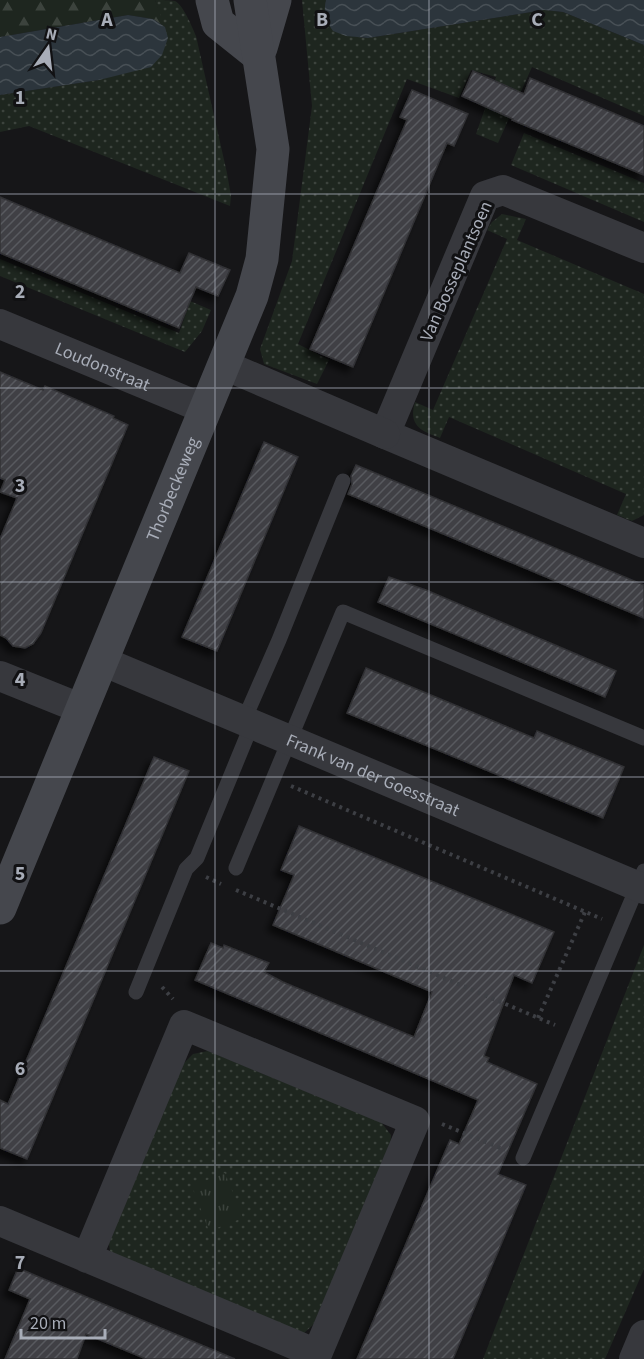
<svg xmlns="http://www.w3.org/2000/svg" width="644" height="1359" font-family="'Source Sans 3',sans-serif">
<style>
.grass{fill:url(#grass-dots)}
.forest{fill:url(#forest-firs)}
.park{fill:url(#park-tufts)}
.water{fill:url(#water-waves)}
.building{fill:url(#building-hatch);stroke:#303034;stroke-width:1.5;filter:url(#shadow)}
.lines{fill:none;stroke-linecap:round;stroke-linejoin:round}
.path{stroke:#3d3f44;stroke-width:4;stroke-dasharray:3 4.5;stroke-linecap:butt}
.lane{stroke:#37383d;stroke-width:15}
.street{stroke:#37383d;stroke-width:30}
.secondary{stroke:#45474d;stroke-width:33}
.grid{fill:none;stroke:#a8adb8;stroke-width:1.5;stroke-opacity:0.55}
.labels{text-anchor:middle;stroke-width:6;stroke-linejoin:round;paint-order:stroke}
.street-label{font-size:18px;fill:#a8adb8;stroke:#111113}
.grid-label{font-size:20px;text-anchor:middle;font-weight:bold;fill:#a8adb8;stroke:#111113;stroke-width:6;stroke-linejoin:round;paint-order:stroke}
</style>
<defs>
<pattern id="grass-dots" width="8" height="8" patternUnits="userSpaceOnUse" patternTransform="scale(1.5)"><rect width="8" height="8" fill="#1e261f"/><path d="M2 2h.1M6 6h.1" fill="none" stroke="#3c433d" stroke-width="1.8" stroke-linecap="round"/></pattern>
<pattern id="forest-firs" width="22" height="20" patternUnits="userSpaceOnUse" patternTransform="scale(1.5)"><rect width="22" height="20" fill="#1e261f"/><path d="M5 1l3.5 6h-7zM16 11l3.5 6h-7z" fill="#3c433d"/></pattern>
<pattern id="park-tufts" width="24" height="20" patternUnits="userSpaceOnUse" patternTransform="scale(1.5)"><rect width="24" height="20" fill="#1e261f"/><path d="M3 7l-1-3M5 7V3M7 7l1-3M15 17l-1-3M17 17v-4M19 17l1-3" fill="none" stroke="#3c433d"/></pattern>
<pattern id="water-waves" width="16" height="10" patternUnits="userSpaceOnUse" patternTransform="scale(1.5)"><rect width="16" height="10" fill="#2c353c"/><path d="M0 5q4-4 8 0t8 0" fill="none" stroke="#485056"/></pattern>
<pattern id="building-hatch" width="6" height="6" patternUnits="userSpaceOnUse" patternTransform="scale(1.5)"><rect width="6" height="6" fill="#404145"/><path d="M-1 1l2-2M0 6l6-6M5 7l2-2" fill="none" stroke="#595a5e"/></pattern>
<filter id="shadow"><feDropShadow dx="-5.5" dy="5.5" stdDeviation="3" flood-color="#0009"/></filter>
</defs>
<rect width="100%" height="100%" fill="#161618"/>
<g class="grass">
<path d="M155,0C161,0 171,0 175,1C184,6 192,27 196,36L227,173L231,196L230,206L29,126L0,132V95L99,80L167,38Z"/>
<path d="M302,0H326L325,13L327,22C343,33 349,37 368,38L544,10L563,12L644,45V116L532,67L498,143L476,134L496,77L471,70L459,98L407,79L298,344L329,360L317,384L264,364L260,349L292,261L312,106Z"/>
<polygon points="524,133 644,183 644,222 511,165"/>
<path d="M502,214L526,219L517,240L644,294V515L632,521L617,515L626,494L449,417L440,438C421,431 408,426 415,402L433,410L507,239L487,230L492,222Z"/>
<polygon points="0,259 179,333 190,301 211,310 202,331 185,352 0,276"/>
<polygon points="644,945 644,1269 605,1359 483,1359"/>
<polygon points="208,1051 381,1122 391,1135 390,1149 313,1325 304,1333 118,1258 110,1251 108,1237 184,1063 193,1054"/>
</g>
<polygon class="forest" points="0,0 155,0 165,27 153,19 128,15 0,37"/>
<polygon class="park" points="225,1173 243,1218 209,1231 192,1186"/>
<g class="water">
<path d="M326,0H644V45L563,12L544,10L368,38L346,36L333,31C326,21 323,12 326,0Z"/>
<polygon points="128,15 153,19 165,27 168,38 162,55 151,67 99,80 0,95 0,37"/>
</g>
<g class="building">
<polygon points="473,71 524,94 530,78 644,126 644,175 512,120 513,119 462,96"/>
<polygon points="412,90 468,114 454,146 447,143 353,367 310,349 407,120 400,117"/>
<polygon points="0,197 180,273 189,253 230,270 218,296 196,287 179,328 0,253"/>
<polygon points="0,372 43,390 45,386 114,416 113,418 128,425 41,633 33,644 25,648 13,646 6,638 0,635 0,539 17,498 0,492 5,480 0,478"/>
<polygon points="264,442 298,457 217,651 182,637"/>
<polygon points="356,465 644,585 644,618 348,494 352,484 351,476"/>
<polygon points="389,577 426,590 616,671 605,697 378,602"/>
<polygon points="366,668 534,738 537,731 624,767 603,818 347,713"/>
<polygon points="154,757 189,771 27,1159 0,1148 0,1100 8,1104"/>
<polygon points="299,826 554,932 532,983 514,975 484,1056 489,1058 487,1062 537,1084 498,1174 526,1185 453,1359 357,1359 450,1140 459,1144 478,1100 195,980 211,943 223,948 224,945 269,963 264,972 283,982 414,1037 432,992 273,925 294,875 281,870"/>
<polygon points="18,1268 39,1277 235,1359 146,1359 86,1334 77,1359 5,1359 30,1299 9,1290"/>
</g>
<g class="lines">
<g class="path">
<polyline points="291,786 602,919"/>
<polyline points="206,877 221,884"/>
<polyline points="236,890 555,1025"/>
<polyline points="162,987 173,999"/>
<polyline points="538,1018 585,912"/>
<polyline points="442,1124 505,1150"/>
</g>
<g class="lane">
<polyline points="244,720 279,640 343,481"/>
<polyline points="236,868 343,612 644,738"/>
<polyline points="136,992 186,869 197,858 252,724"/>
<polyline points="523,1158 644,871"/>
</g>
<g class="street">
<polyline points="644,248 503,190 485,196 385,434 644,543"/>
<path id="s1" d="M0,324L205,409"/>
<polyline points="224,365 385,434"/>
<path id="s2" d="M102,661L644,889"/>
<polyline points="0,676 82,709"/>
<polyline points="0,1221 317,1354 415,1121 184,1025 87,1258"/>
<polyline points="634,1359 644,1335"/>
</g>
<g class="secondary">
<polyline points="212,0 218,23 258,55"/>
<polyline points="261,48 275,0"/>
<path id="s3" d="M0,908L252,296L262,259L273,149L250,0"/>
</g>
</g>
<path class="grid" d="M215,0V1359M429,0V1359M0,194H644M0,388H644M0,582H644M0,777H644M0,971H644M0,1165H644"/>
<g class="labels">
<g class="street-label">
<text transform="translate(456 271) rotate(-66)" y="6">Van Bosseplantsoen</text>
<text dy="6" stroke="none"><textPath href="#s1" startOffset="111">Loudonstraat</textPath></text>
<text dy="6" stroke="none"><textPath href="#s3" startOffset="453">Thorbeckeweg</textPath></text>
<text dy="6" stroke="none"><textPath href="#s2" startOffset="294">Frank van der Goesstraat</textPath></text>
</g>
</g>
<g class="grid-label">
<text x="107" y="26">A</text>
<text x="322" y="26">B</text>
<text x="537" y="26">C</text>
<text x="20" y="104">1</text>
<text x="20" y="298">2</text>
<text x="20" y="492">3</text>
<text x="20" y="686">4</text>
<text x="20" y="880">5</text>
<text x="20" y="1075">6</text>
<text x="20" y="1269">7</text>
</g>
<g transform="translate(48 48) rotate(14)" stroke="#111113" stroke-width="4.5" paint-order="stroke">
<path d="M0-4.5L10 22L0 15L-10 22Z" fill="#a8adb8"/>
<text y="-9" font-size="16" font-weight="bold" text-anchor="middle" fill="#a8adb8">N</text>
</g>
<path d="M21 1329v9h84v-9" fill="none" stroke="#a8adb8" stroke-width="3"/>
<text x="30" y="1329" font-size="18" fill="#a8adb8" stroke="#111113" stroke-width="4.5" paint-order="stroke">20 m</text>
</svg>
